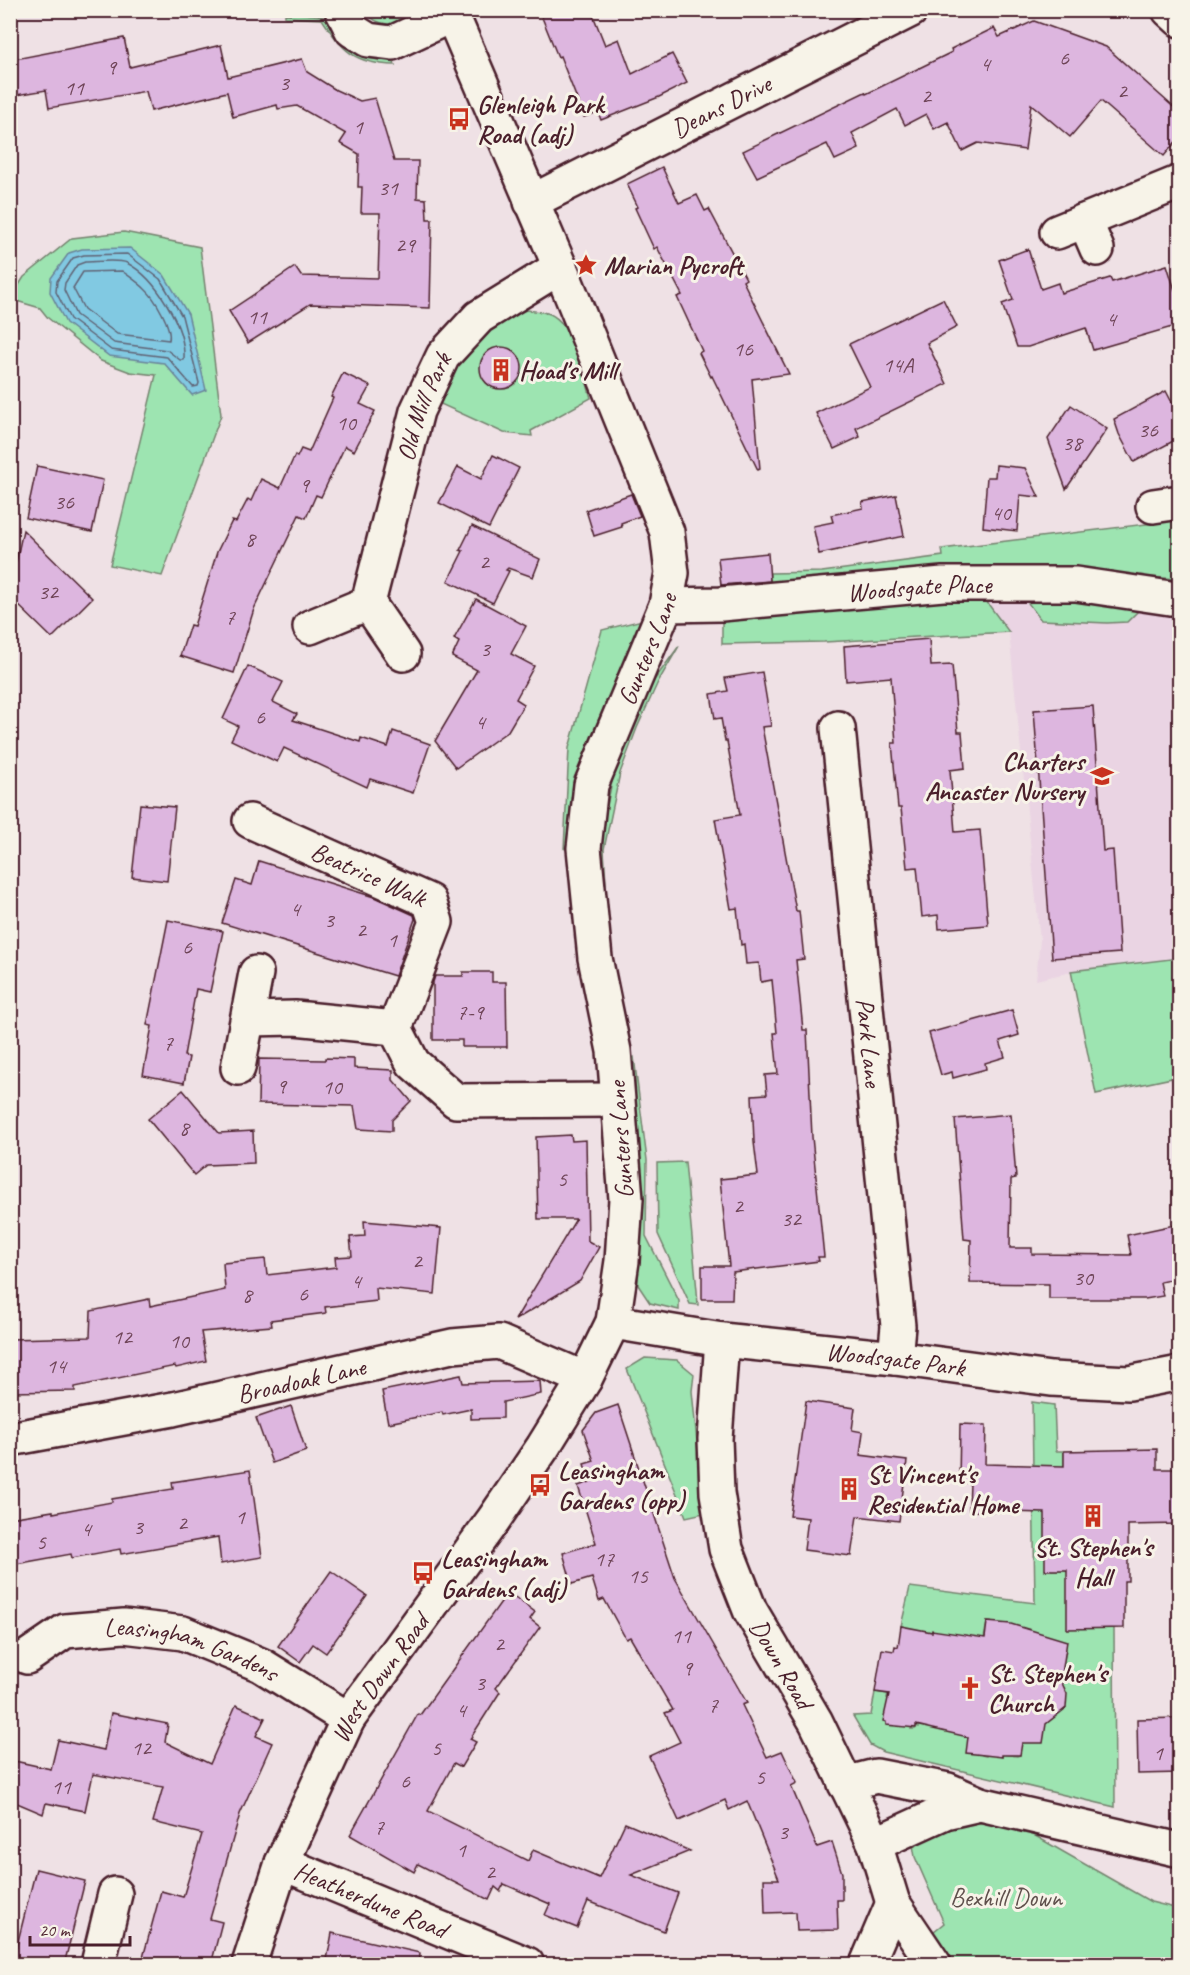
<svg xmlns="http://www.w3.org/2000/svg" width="1190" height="1975" font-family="Caveat,sans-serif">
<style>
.built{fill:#ead4e3}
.green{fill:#9de4b1;stroke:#74826e;stroke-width:1.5}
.water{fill:#81c9e2;stroke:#6b8599;stroke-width:1.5}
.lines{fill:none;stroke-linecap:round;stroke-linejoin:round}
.shore{stroke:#606374;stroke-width:1.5}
.building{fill:#ddb6df;stroke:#4a1f2b;stroke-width:1.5}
.minor-casing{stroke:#4a1f2b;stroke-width:38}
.tertiary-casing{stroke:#4a1f2b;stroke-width:38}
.minor{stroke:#f7f3e8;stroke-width:33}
.tertiary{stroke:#f7f3e8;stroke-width:33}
.labels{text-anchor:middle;stroke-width:6;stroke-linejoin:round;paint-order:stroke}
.number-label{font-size:22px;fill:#6f4558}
.poi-label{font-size:26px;font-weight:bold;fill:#4a1f2b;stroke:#f7f3e8;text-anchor:start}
.street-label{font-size:26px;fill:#4a1f2b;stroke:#f7f3e8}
.park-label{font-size:26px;fill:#5f504c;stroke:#f7f3e8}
</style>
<rect width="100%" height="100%" fill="#efe1e5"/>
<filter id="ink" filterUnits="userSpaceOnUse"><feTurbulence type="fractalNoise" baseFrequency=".0167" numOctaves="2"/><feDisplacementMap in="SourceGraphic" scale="12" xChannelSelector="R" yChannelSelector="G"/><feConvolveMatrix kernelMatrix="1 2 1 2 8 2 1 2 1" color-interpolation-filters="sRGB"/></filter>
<g filter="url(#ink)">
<polygon class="built" points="1179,520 1179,1112 1172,1078 1096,1094 1071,972 1036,980 1040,940 1009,632 824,642 722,644 722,618 770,583 770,573 822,572 943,556 942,549"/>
<g class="green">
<path d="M365,11H412C399,29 378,28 365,11Z"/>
<path d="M285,14C296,15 313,13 323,17C329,20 333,29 337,35C351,56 371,61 394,61L395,65C354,64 343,51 322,19L285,17Z"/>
<polygon points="124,232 200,247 221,415 162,576 110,565 156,375 130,372 101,361 48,318 40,308 13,300 15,291 24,277 72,238"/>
<path d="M526,310C533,311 543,311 550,314C574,325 584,374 591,398L531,431L532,436L504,433L434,401L453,366L500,320Z"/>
<polygon points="1179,520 1179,579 1003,567 770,583 770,573 822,572 943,556 942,549"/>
<polygon points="1022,595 1144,605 1127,622 1107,623 1041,620"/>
<polygon points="983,597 1009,632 824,642 722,644 722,618"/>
<polygon points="642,620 593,732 573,784 567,844 564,849 569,748 602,630"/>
<polygon points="679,646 658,682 637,728 620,773 604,849 610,954 630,1039 623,1039 605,955 598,848 614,772 631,724 655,679"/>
<polygon points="1179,958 1179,1112 1172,1078 1096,1094 1071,971"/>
<polygon points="634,1057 647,1160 646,1236 679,1301 679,1310 650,1303 638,1285 637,1161 627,1060"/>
<polygon points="685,1162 697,1291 698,1305 690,1304 658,1234 657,1163"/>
<polygon points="645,1358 677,1360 694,1374 692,1391 704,1513 686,1517 627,1369"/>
<path d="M1032,1402L1054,1405L1056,1451H1064V1490L1046,1570H1067L1078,1628H1114L1115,1807L883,1752L870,1745L853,1716L871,1715L875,1692L888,1694L887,1698L890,1699L912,1726L911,1729H915L916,1726L919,1727L920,1724L969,1732L982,1755L986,1756L987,1752L1002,1757V1754L1017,1756L1020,1755V1739L1043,1742L1045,1719L1065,1708C1067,1694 1066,1687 1056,1678L1062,1672L1066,1649L991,1627V1622H987L983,1644L932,1631V1635L901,1626L910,1587L1035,1603Z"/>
<polygon points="951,1821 976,1821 1032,1834 1151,1902 1179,1909 1179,1964 893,1964 944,1923 915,1857 912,1839"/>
</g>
<polygon class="water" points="130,248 164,275 188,314 206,390 192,395 164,363 109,356 66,323 50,292 51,278 69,253 82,249"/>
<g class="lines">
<g class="shore">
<polygon points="84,255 127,254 160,279 182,316 199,383 198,386 193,387 167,357 111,350 70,319 56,292 57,281 73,258"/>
<path d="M85,262C95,262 119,259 127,263C156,278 186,327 184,360H180L167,350L114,343L76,315L64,290L65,283L77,265Z"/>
<path d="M122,271C130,277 138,282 145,289C155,298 172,327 169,340L117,334L84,309L73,288L83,272Z"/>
</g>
</g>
<g class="building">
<polygon points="539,10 591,10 605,45 619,39 632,74 672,54 687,83 659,97 601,120 598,112 584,117 560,56 558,57"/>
<polygon points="1034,21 1106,47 1179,112 1179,138 1164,156 1101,101 1070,137 1031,104 1025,150 978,143 962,151 948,122 934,129 926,114 905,125 897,109 852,133 859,149 835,160 827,144 757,177 743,151 865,92 866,94 952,52 951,49 994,28 999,37"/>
<polygon points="124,38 130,67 221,45 228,77 302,59 307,72 336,90 360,101 375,98 394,161 418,161 417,198 426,199 427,219 432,219 430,308 310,304 248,343 229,311 295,267 301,276 378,278 380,213 361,213 362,187 358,187 359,154 340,143 346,134 297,106 278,109 277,105 233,117 227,92 151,111 146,91 49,108 46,90 10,96 10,60"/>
<polygon points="662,167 679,203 697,195 705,211 709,209 746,279 743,281 789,374 752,379 760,469 758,470 712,376 711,377 699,353 702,351 677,297 682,295 657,247 654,249 635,208 638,207 627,184"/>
<polygon points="1028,249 1041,289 1058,283 1061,293 1110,278 1112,282 1167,265 1175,290 1179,289 1179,325 1093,350 1086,328 1028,347 1017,347 1002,304 1013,300 999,260"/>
<polygon points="943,299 957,327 927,343 947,384 856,428 860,437 834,449 816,413 870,387 849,344"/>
<circle cx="501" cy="368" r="21"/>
<polygon points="343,373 370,386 360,404 375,411 354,451 345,446 321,497 316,495 306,518 299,515 254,609 234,673 180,656 190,625 194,626 217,552 232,521 236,522 248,499 251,501 261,479 280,488 295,455 297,457 301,449 309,452 333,398 331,397"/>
<polygon points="1166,391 1179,416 1179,438 1134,462 1119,434 1114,419"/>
<polygon points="1071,405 1107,429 1066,489 1048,439"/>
<polygon points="493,455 519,468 489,528 439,503 458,467 481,479"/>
<polygon points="996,465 1025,468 1039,497 1020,495 1017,531 983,527 987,477 995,477"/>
<polygon points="37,466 103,480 92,532 26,518"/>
<polygon points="631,494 640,516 621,523 622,527 594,536 586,510"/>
<polygon points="896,495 904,536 819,554 813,526 833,522 831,515 863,508 862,502"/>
<polygon points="472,526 540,559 533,577 508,568 506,570 509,571 493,603 448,581 463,551 460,550"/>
<polygon points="23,530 92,598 52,638 10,597 10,556 16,562"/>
<polygon points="768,553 770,581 721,585 718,558"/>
<polygon points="476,599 526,626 511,654 534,666 516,699 524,704 508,731 456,768 435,741 477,670 452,657 459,642 454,639"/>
<polygon points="929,639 931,666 952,665 958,732 962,732 965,768 950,770 955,832 980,830 988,925 939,929 938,915 922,917 917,867 907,868 901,808 898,808 892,743 896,743 891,677 846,681 844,646"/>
<polygon points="248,666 283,682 273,702 297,714 293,720 360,742 361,738 388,747 393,731 430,744 413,793 370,779 367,787 284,748 277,762 231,740 238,726 223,719"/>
<polygon points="762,672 771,726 762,727 796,911 799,911 804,959 796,960 803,1030 807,1030 812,1137 824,1257 818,1257 819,1261 733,1272 732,1299 702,1299 702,1266 729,1266 720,1179 758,1175 754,1142 752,1095 767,1094 765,1075 778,1074 774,1033 777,1033 772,980 761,982 759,963 746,964 744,944 741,945 737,908 731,909 715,819 740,815 727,741 725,741 721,718 715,719 711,694 728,691 725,678"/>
<polygon points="1093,706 1103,851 1113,850 1120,953 1052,958 1034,710"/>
<polygon points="140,804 175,807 167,881 132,877"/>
<polygon points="259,861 374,897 414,915 415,919 395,976 222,923 236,880 252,885"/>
<polygon points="168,920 223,931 210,992 196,989 184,1056 189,1057 184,1083 143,1075 152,1026 147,1025"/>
<polygon points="463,972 492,972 492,982 506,982 507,1047 462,1047 462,1040 433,1040 433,982 435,976 463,976"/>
<polygon points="1012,1010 1019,1035 1000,1041 1005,1057 985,1063 986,1069 953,1078 952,1072 941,1075 929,1033"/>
<polygon points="325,1058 354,1059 354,1068 393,1070 393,1080 411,1101 392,1120 392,1131 358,1129 354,1106 258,1104 259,1059 325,1060"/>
<polygon points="183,1090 219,1133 253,1131 254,1163 206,1165 194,1175 148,1119"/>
<polygon points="1011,1114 1016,1178 1011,1179 1010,1248 1032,1248 1032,1254 1131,1255 1127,1235 1179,1224 1179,1278 1160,1282 1163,1296 1145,1299 1049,1299 1049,1284 970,1283 971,1240 964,1239 955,1119"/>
<polygon points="571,1135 572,1141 586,1140 588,1241 599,1247 580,1281 515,1320 576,1219 538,1219 536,1137"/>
<polygon points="364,1221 441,1228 435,1294 376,1288 377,1301 325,1307 326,1313 271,1320 272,1326 201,1332 206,1361 176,1368 175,1366 75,1387 75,1391 10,1392 10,1339 90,1337 91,1311 149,1299 150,1306 225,1290 223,1263 265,1259 267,1275 336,1267 335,1257 352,1256 350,1237 365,1236"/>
<polygon points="461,1375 463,1383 540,1381 541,1394 503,1402 503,1418 471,1419 471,1409 443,1415 442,1412 388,1423 382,1391"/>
<polygon points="806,1401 855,1408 852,1430 863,1432 860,1455 907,1461 899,1521 857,1516 851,1556 804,1550 808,1518 790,1516"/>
<polygon points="618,1405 675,1578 747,1703 742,1705 767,1757 782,1751 797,1783 791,1786 817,1847 832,1842 842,1873 842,1900 837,1900 838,1930 797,1931 796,1912 765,1913 764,1879 779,1879 747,1801 729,1810 725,1800 679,1821 649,1756 680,1742 665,1713 673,1710 630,1637 626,1639 604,1599 599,1601 592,1578 572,1584 563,1553 596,1543 578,1486 590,1482 584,1464 594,1461 583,1430 596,1413"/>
<polygon points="291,1406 306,1451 272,1463 256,1418"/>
<polygon points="960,1424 986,1425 985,1464 1064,1466 1064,1451 1157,1449 1157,1469 1179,1469 1179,1524 1128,1525 1128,1581 1124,1581 1124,1628 1067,1629 1067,1570 1045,1570 1045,1513 969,1511 970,1483 959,1482"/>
<polygon points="250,1470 262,1557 221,1564 218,1537 121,1554 120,1549 72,1558 71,1554 10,1565 10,1518 53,1511 53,1513 112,1502 112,1499 173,1489 172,1482"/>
<polygon points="331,1571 367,1596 326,1653 313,1644 300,1662 278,1646"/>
<polygon points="508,1592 535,1612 530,1619 540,1627 496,1688 500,1692 470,1739 476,1742 461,1767 454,1763 428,1811 528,1861 533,1850 599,1878 625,1823 690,1851 631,1875 678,1893 664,1931 588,1901 577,1928 545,1915 550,1904 504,1884 500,1891 495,1887 489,1900 418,1864 414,1872 350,1835 418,1714 420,1715"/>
<polygon points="987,1622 1011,1624 1067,1641 1061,1681 1067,1694 1066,1708 1046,1724 1043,1743 1022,1743 1020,1755 1002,1755 1002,1757 966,1753 968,1737 916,1725 916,1728 886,1725 886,1722 883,1721 889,1694 875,1692 882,1649 894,1651 895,1646 898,1647 901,1626 932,1632 932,1630 985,1638"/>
<polygon points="236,1705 265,1718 256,1736 272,1743 240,1814 210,1919 222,1922 211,1965 141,1965 161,1891 183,1897 202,1834 153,1822 163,1787 93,1774 85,1811 46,1803 43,1814 10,1800 10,1760 51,1769 58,1740 104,1750 111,1713 168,1724 165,1742 210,1764"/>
<polygon points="1179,1718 1179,1773 1138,1774 1137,1719"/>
<polygon points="36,1869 85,1881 64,1965 12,1965"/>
<polygon points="332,1933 420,1953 419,1965 326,1965"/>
</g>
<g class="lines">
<g class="minor-casing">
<g id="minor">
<polyline points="342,10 352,30 368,40 392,43 452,15"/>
<polyline points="1169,10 1180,20"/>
<path id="s1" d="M531,202L911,10"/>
<polyline points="1085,221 1097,249"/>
<polyline points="1057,232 1180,182"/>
<polyline points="1153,506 1180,502"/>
<path id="s2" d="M368,603L417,411L443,356L479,317L560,267"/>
<path id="s3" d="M666,605L721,604L943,584H1076L1170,598"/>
<polyline points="310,627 368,603 403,654"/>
<path id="s4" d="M838,728L898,1326L895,1358"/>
<path id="s5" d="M250,821L429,901L436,922L395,1028"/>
<polyline points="248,1019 295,1018 395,1028 413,1063 456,1101 617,1100"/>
<polyline points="238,1068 256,973"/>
<path id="s6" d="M613,1322L722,1340L895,1358L1051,1379L1129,1383L1180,1373"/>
<path id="s7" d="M722,1340L715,1439L717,1493L726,1549L750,1610L816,1722L875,1844L893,1903L934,1964"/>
<path id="s8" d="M10,1439L173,1409L452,1346L499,1342L585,1379"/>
<path id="s9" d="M27,1657L65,1631L124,1626L183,1633L261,1665L348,1719"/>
<polyline points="845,1784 876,1776 948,1790 980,1804 1180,1850"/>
<polyline points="875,1844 945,1812 980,1804"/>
<path id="s10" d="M282,1863L527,1964"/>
<polyline points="98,1964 115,1894"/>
<polyline points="867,1964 893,1903"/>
</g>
</g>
<g class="tertiary-casing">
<g id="tertiary">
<path id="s11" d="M249,1964L282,1863L348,1719L494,1519L543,1447L585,1379L613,1322L622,1261L626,1199L614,1051L595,958L584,848L591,785L666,605L672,573L667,532L560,267L450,10"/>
</g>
</g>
<use href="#minor" class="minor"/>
<use href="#tertiary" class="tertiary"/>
</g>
</g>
<defs>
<g id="bus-bare" transform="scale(1.8)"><path d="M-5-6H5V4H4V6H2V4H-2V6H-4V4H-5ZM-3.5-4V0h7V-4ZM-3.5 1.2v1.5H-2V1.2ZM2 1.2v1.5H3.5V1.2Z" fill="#c8321e" stroke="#f7f3e8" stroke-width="2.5" paint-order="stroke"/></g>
<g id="sight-bare" transform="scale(1.8)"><path d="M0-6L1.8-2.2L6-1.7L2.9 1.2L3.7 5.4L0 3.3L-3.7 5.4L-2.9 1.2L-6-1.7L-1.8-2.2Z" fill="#c8321e" stroke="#f7f3e8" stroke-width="2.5" paint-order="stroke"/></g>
<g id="building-bare" transform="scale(1.8)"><path d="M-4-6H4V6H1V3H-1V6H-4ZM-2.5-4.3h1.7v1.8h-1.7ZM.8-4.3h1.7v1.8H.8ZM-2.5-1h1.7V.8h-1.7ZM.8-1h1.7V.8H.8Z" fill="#c8321e" stroke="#f7f3e8" stroke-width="2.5" paint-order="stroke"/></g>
<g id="school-bare" transform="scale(1.8)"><path d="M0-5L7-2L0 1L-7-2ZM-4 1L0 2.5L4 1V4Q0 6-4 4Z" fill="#c8321e" stroke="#f7f3e8" stroke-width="2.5" paint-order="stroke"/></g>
<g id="church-bare" transform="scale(1.8)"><path d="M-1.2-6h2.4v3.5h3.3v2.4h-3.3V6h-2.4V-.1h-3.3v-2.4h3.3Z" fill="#c8321e" stroke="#f7f3e8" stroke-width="2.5" paint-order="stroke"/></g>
</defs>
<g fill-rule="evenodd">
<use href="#bus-bare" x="459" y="119"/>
<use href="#sight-bare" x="586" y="265"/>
<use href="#building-bare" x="501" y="370"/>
<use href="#school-bare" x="1102" y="776"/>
<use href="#bus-bare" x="540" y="1485"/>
<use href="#building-bare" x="849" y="1489"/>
<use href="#building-bare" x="1093" y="1516"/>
<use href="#bus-bare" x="423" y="1573"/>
<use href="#church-bare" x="970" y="1688"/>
</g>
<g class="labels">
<g class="number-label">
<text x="1064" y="65">6</text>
<text x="985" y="71">4</text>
<text x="111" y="74">9</text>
<text x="284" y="90">3</text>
<text x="74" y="95">11</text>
<text x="1122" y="98">2</text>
<text x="926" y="103">2</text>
<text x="358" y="134">1</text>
<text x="388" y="195">31</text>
<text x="405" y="252">29</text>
<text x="257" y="324">11</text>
<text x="1111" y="326">4</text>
<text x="743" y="356">16</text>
<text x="898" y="372">14A</text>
<text x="346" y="430">10</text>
<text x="1148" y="437">36</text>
<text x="1072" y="450">38</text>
<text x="304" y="492">9</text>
<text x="64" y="509">36</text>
<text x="1001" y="520">40</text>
<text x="250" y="546">8</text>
<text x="484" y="569">2</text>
<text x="48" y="599">32</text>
<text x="230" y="624">7</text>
<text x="485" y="656">3</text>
<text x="260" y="724">6</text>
<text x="480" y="729">4</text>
<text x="295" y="916">4</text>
<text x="329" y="927">3</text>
<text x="361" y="937">2</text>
<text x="392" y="947">1</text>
<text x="187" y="954">6</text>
<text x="470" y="1019">7-9</text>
<text x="168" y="1050">7</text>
<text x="281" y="1093">9</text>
<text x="332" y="1094">10</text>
<text x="184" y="1135">8</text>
<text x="562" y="1186">5</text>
<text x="738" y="1213">2</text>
<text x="791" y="1226">32</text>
<text x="417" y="1268">2</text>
<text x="1083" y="1285">30</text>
<text x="356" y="1288">4</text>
<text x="303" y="1301">6</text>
<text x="247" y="1302">8</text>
<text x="122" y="1344">12</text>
<text x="179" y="1348">10</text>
<text x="56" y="1373">14</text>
<text x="240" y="1524">1</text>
<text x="182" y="1530">2</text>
<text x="138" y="1534">3</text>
<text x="86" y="1536">4</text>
<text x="41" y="1549">5</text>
<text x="604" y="1566">17</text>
<text x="638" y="1583">15</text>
<text x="681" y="1643">11</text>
<text x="499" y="1651">2</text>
<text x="687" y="1675">9</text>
<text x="480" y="1690">3</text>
<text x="713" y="1712">7</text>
<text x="461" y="1717">4</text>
<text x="141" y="1755">12</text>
<text x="436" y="1755">5</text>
<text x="1158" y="1760">1</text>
<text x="760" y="1784">5</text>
<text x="405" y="1788">6</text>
<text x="61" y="1794">11</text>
<text x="379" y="1834">7</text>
<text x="783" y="1839">3</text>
<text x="461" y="1857">1</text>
<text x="490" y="1879">2</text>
</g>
<g class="poi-label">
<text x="477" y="113">Glenleigh Park<tspan x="477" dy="30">Road (adj)</tspan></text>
<text x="604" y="274">Marian Pycroft</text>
<text x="519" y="379">Hoad's Mill</text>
<text x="1084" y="770" text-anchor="end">Charters<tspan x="1084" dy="30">Ancaster Nursery</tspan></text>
<text x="558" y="1479">Leasingham<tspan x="558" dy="30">Gardens (opp)</tspan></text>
<text x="867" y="1483">St Vincent's<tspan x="867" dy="30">Residential Home</tspan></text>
<text x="1093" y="1556" text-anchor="middle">St. Stephen's<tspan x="1093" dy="30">Hall</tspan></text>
<text x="441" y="1567">Leasingham<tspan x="441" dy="30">Gardens (adj)</tspan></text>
<text x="988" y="1682">St. Stephen's<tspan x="988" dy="30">Church</tspan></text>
</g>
<g class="street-label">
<text dy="9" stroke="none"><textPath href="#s1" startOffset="213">Deans Drive</textPath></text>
<text dy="9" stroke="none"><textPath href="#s2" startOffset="204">Old Mill Park</textPath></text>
<text dy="9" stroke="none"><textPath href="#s3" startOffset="254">Woodsgate Place</textPath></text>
<text dy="9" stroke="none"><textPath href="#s11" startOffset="1431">Gunters Lane</textPath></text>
<text dy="9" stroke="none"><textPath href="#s5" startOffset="130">Beatrice Walk</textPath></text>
<text dy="9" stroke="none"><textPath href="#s4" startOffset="316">Park Lane</textPath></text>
<text transform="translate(620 1140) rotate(-94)" y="9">Gunters Lane</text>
<text dy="9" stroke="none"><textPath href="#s6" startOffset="285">Woodsgate Park</textPath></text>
<text dy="9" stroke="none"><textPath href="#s8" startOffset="297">Broadoak Lane</textPath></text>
<text dy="9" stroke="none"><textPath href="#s9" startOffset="176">Leasingham Gardens</textPath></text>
<text dy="9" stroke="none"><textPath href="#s7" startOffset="338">Down Road</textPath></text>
<text dy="9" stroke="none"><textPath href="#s11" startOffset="316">West Down Road</textPath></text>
<text dy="9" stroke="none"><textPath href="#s10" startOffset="96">Heatherdune Road</textPath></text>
</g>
<g class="park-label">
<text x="1006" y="1906">Bexhill Down</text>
</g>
</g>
<rect width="1190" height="1975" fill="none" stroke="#f7f3e8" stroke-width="36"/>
<rect x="18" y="18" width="1154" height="1939" fill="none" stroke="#4a1f2b" stroke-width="2" filter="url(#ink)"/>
<path d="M30 1936v9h100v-9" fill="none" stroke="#4a1f2b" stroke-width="3"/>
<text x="39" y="1936" font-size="18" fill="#4a1f2b" stroke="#f7f3e8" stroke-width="4.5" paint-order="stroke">20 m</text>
</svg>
